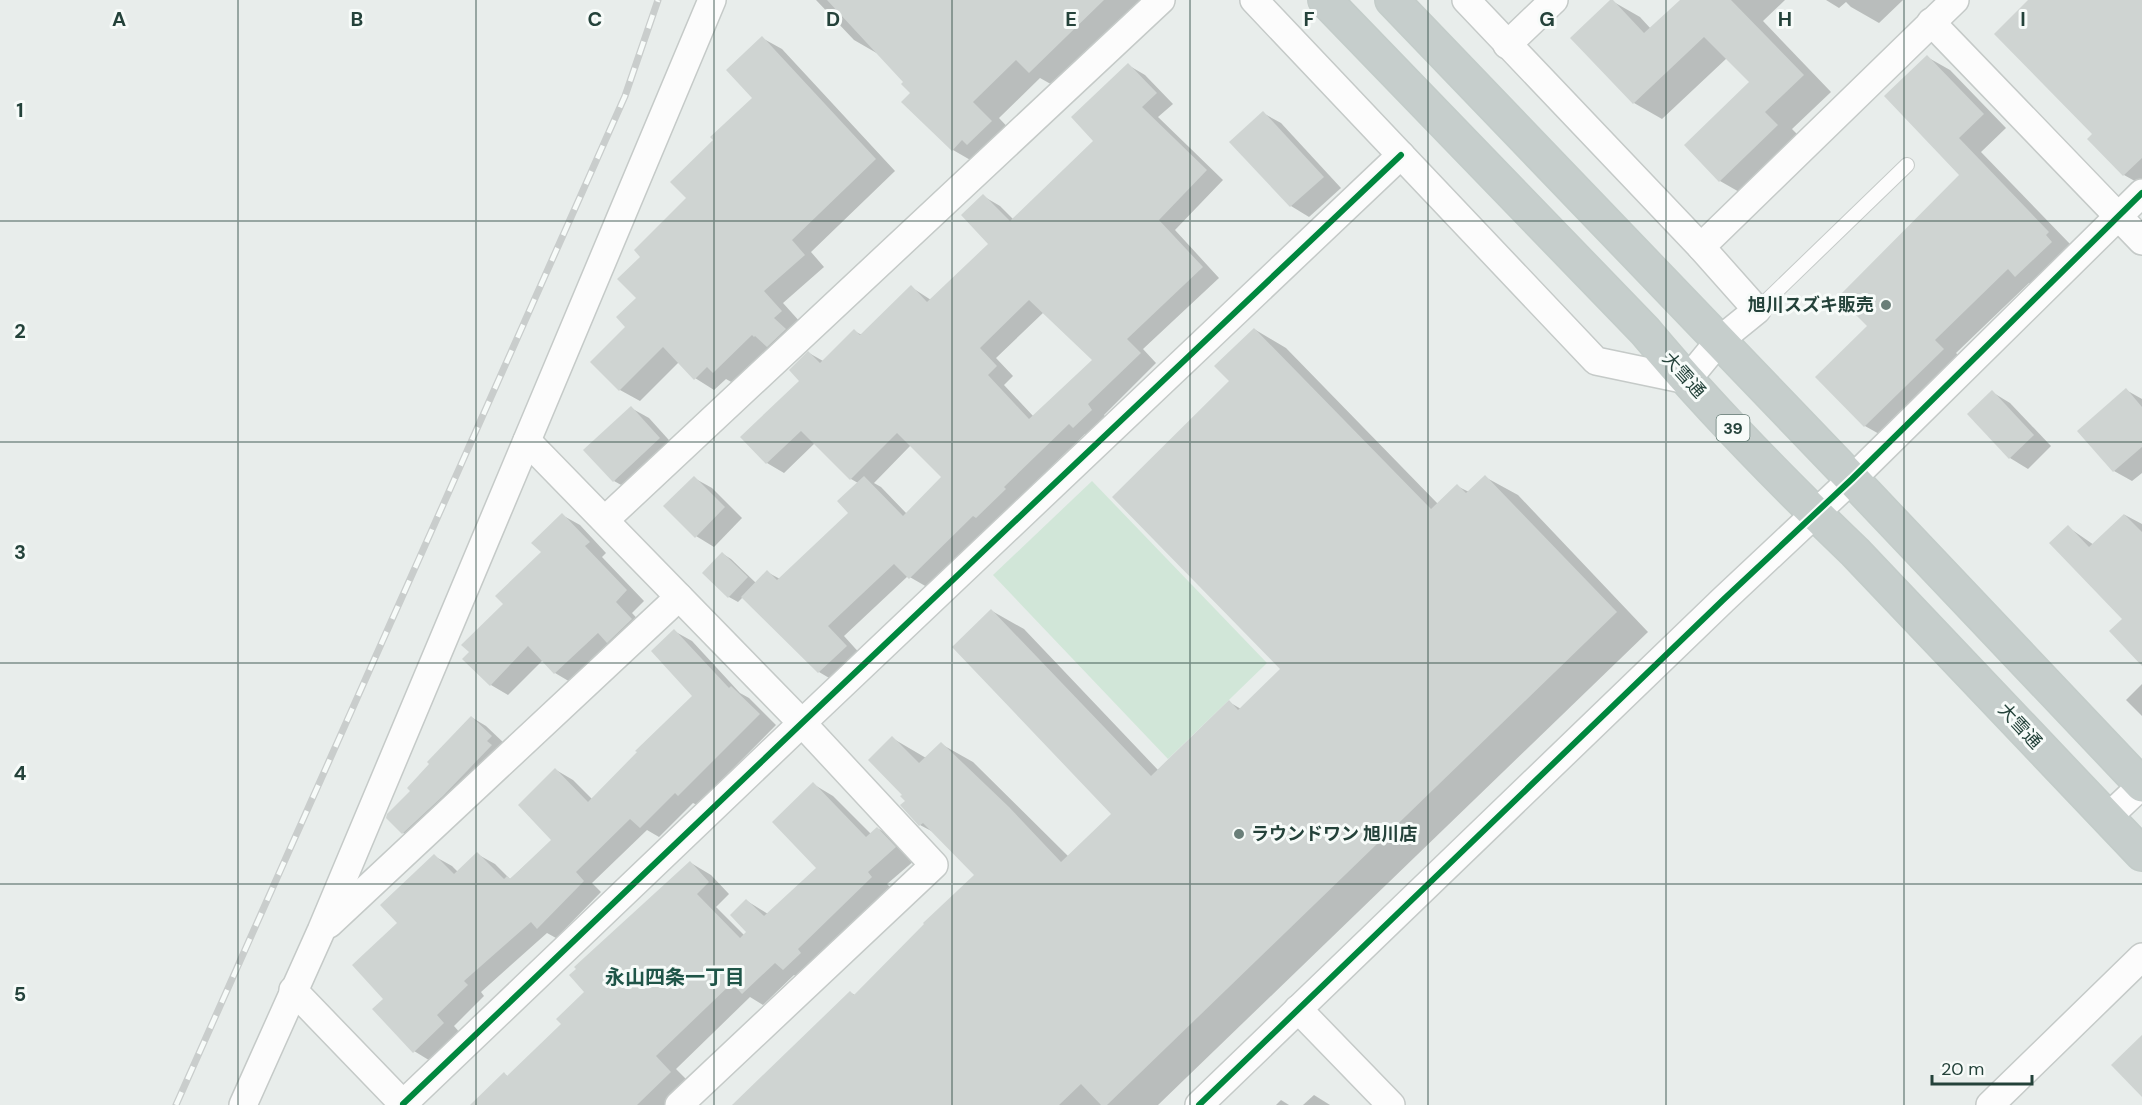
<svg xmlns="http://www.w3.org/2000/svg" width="2142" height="1105" font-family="'DM Sans','Noto Sans JP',sans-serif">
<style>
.green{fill:#d1e6d8}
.shadow{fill:#0003;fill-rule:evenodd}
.building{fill:#cfd4d2;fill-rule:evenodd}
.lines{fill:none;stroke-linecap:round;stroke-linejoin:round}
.service-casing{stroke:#c5cac8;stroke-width:16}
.minor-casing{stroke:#c5cac8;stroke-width:30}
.trunk-casing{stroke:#c3ccc9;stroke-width:36}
.service{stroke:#fcfcfc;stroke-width:14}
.minor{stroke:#fcfcfc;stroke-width:27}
.trunk{stroke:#c6cecc;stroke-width:33}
.rail-casing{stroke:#c9cdcc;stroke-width:7}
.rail{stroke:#f7fbf9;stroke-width:4.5;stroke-dasharray:14;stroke-linecap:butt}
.cycleway-casing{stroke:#f7fbf9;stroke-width:10}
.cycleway{stroke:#00873e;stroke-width:6}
.grid{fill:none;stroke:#24423a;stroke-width:1.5;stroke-opacity:0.55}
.poi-dot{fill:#697e78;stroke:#f7fbf9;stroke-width:2}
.labels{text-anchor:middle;stroke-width:6;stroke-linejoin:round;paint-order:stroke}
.shield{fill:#f7fbf9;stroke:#637a73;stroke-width:1.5}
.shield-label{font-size:16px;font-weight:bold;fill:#24423a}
.poi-label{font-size:18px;font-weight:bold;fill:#24423a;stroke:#f7fbf9;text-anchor:end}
.street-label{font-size:18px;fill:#24423a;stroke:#f7fbf9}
.neighbourhood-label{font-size:20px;font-weight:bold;fill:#1f5548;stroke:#f7fbf9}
.grid-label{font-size:20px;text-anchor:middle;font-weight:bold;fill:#24423a;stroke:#f7fbf9;stroke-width:6;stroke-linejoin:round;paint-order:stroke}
</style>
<rect width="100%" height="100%" fill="#e8edeb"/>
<polygon class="green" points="1092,481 1267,663 1168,759 993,575"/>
<g class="shadow">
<polygon points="816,0 1146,0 1056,87 1040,78 999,118 1017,137 979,165 953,150 905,82 880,55 854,40"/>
<polygon points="1682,0 1785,0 1763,21 1831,92 1792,129 1805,142 1748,197 1720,181 1686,145 1751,82 1727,58 1662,119 1634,103 1612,1 1640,17 1651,29"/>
<polygon points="1826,0 1903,0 1879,23 1851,7 1846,2 1839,8"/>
<polygon points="2044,0 2142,0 2142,185 2124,175 2089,139 2094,134"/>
<polygon points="762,38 782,49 895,171 811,252 824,267 783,303 801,323 733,383 726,379 714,390 695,378 679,362 640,401 620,390 592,362 627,327 638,298 642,257 688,198 754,98"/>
<polygon points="1927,57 1950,70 2006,128 1981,152 2071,245 2039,289 2029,283 1956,353 1965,362 1888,439 1865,426 1869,326 1961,175"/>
<path d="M1128,65L1145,75L1173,104L1158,117L1223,180L1175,230L1219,278L1143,349L1156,363L1104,415L1108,420L1091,437L1085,434L1020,497L1022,500L994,527L991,525L927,587L908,576L844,636L863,657L836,682L819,672L743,597L738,602L729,597L704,573L723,554L731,559L756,583L767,572L780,579L850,513L858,483L851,479L815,443L784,473L767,463L742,437L801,381L809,353L823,361L854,331L862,335L911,287L931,300L990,244L983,196L1000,206L1014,220L1096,141ZM1044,312L1094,360L1034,417L1004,385L1013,376L996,358ZM911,445L943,477L907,514L881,487L874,483Z"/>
<polygon points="1263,113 1281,123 1341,188 1309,217 1291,206"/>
<polygon points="1254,329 1286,348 1438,504 1457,486 1469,492 1485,477 1518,495 1648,632 1158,1105 733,1105 851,993 855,995 976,875 937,834 920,825 902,806 907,801 892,738 926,758 941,744 973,762 1069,857 1113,814 992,611 1024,629 1158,770 1229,702 1241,709 1282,669 1231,381"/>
<polygon points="2126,390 2142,399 2142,473 2132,481 2114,471 2079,431"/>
<polygon points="1992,392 2010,403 2051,446 2028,469 2010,458"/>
<polygon points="631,408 649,418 677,449 632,491 614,481"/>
<polygon points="694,478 712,488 742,518 714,547 696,536"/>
<polygon points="562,515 580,525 606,553 602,557 644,601 632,613 648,630 572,683 555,673 543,660 508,695 491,685 505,604 543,552"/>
<polygon points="2125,515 2142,524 2142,664 2124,619 2068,527 2094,545"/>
<polygon points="674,631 692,641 740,693 749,698 776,725 697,805 693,803 659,837 647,830 592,883 601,892 556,938 547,933 481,992 484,996 454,1026 461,1034 432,1062 414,1051 385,999 399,923 434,856 452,866 459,873 477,854 495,864 510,879 553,840 556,770 573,780 592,799 694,696"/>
<polygon points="2142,684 2142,716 2126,700"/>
<polygon points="471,717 486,726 506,745 418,841 403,833 413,791"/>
<polygon points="813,784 833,796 871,834 877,828 898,840 915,860 887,884 892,889 804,981 794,975 763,1005 750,997 676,1069 691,1084 669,1105 483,1105 504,1074 509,1077 563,1025 587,992 691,863 711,875 729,894 716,907 745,936 749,932 747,901 768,914 818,868"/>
<polygon points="1314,1095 1330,1105 1303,1105"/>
<polygon points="1281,1100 1289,1105 1276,1105"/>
</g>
<g class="building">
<polygon points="827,0 1104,0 1029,73 1016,60 973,102 992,121 967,145 962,140 952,151 901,102 910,93 901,84 903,82"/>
<polygon points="1610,0 1613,0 1644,33 1680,0 1731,0 1804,75 1765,112 1778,125 1719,182 1684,145 1749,82 1704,37 1633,104 1570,38"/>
<polygon points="2028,0 2142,0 2142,158 2123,176 2087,139 2092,134 1994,34"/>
<polygon points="762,36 876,159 792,240 805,255 764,291 782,311 774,318 786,329 767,347 755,336 754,337 752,335 713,373 707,367 694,380 663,347 619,391 590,362 625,327 616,317 636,298 617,279 640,257 634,250 686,198 670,182 713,140 710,137 752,98 726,70"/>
<polygon points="1927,55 1984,114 1959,138 2049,232 2046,235 2052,242 2015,277 2008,269 1935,340 1944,349 1864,427 1815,377 1867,326 1838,297 1959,175 1884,96"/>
<path d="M1128,63L1157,93L1142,107L1207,170L1159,220L1203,267L1127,339L1141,353L1088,404L1092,410L1073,428L1069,424L1004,487L1006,489L976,518L973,516L909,579L894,564L828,626L847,646L818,673L741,597L767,570L777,580L848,513L837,501L864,476L903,516L941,477L897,433L850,480L801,431L766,464L740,437L799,381L789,370L808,351L820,363L854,329L860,335L911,285L927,302L988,244L961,215L983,194L1010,221L1093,141L1071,117ZM1029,300L1092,360L1029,419L988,375L997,366L980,348Z"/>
<polygon points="1263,111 1324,177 1290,207 1229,142"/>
<polygon points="1254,328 1431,509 1457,484 1466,493 1485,475 1617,612 1107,1105 1101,1105 1081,1084 1059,1105 732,1105 850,991 854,995 924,924 923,923 974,875 923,823 919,826 900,805 905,801 900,796 902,795 868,760 892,736 919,763 941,742 1009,807 1061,862 1111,814 952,647 991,609 1151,776 1229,700 1238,710 1280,669 1112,497 1229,381 1214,366"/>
<polygon points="2126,388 2142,407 2142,447 2113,472 2077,431"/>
<polygon points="1992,390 2034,435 2009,459 1967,414"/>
<polygon points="631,406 660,438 613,482 583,450"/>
<polygon points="694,476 725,507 695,538 663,506"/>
<polygon points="562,513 590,542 585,546 627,590 616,602 632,619 607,643 598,633 554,674 528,646 490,686 462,659 469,652 461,645 503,604 495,596 541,552 531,543"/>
<polygon points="2124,514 2142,532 2142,666 2109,631 2122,619 2049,543 2068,525 2089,547"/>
<polygon points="722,552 748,577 728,598 702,573"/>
<polygon points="674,629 729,688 731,686 760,714 678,796 675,793 640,828 630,819 576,872 584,881 537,929 531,922 464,981 468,985 437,1015 444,1023 413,1053 372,1009 383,999 352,965 397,923 380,905 434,854 454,874 477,852 504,879 507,876 510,879 551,840 518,805 555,768 588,802 637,752 635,751 692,696 651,651"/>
<polygon points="471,716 492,736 487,741 492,745 443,796 402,834 386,818 387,814 410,791 407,788 429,764 427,762"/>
<polygon points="813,782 866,837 877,827 896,847 868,872 872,877 798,949 801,953 783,970 775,963 742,994 732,983 656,1056 671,1072 637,1105 470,1105 504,1072 507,1076 561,1024 556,1019 584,992 569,975 576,969 574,967 690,861 709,882 697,894 740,938 746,932 730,915 746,899 764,916 816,868 772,822"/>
<polygon points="2142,1035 2142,1097 2111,1065"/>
</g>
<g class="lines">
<g class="service-casing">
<polyline id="service" points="1757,310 1907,165"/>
</g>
<g class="minor-casing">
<g id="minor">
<polyline points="1254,0 1596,361 1687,380 1720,340 1757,310 1701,247 1466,0"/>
<polyline points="1931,22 2142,241"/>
<polyline points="1507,45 1554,0"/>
<polyline points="1701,247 1955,0"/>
<polyline points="527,441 802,723 934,865 679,1105"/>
<polyline points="605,520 1161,0"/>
<polyline points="2107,818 2142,785"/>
<polyline points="329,924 679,597"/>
<polyline points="293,990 404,1105"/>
<polyline points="1298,1009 1391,1105"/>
<polyline points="403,1104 802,723 1401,155"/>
<polyline points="243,1105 321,931 712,0"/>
<polyline points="1199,1105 1723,600 1852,479 2142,193"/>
<polyline points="1990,1105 2142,957"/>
</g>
</g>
<g class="trunk-casing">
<g id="trunk">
<path d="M1325,0L1645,331C1710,409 1782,482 1855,552L2142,854"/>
<polyline points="1392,0 1852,479 2142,785"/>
</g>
</g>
<use href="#service" class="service"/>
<use href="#minor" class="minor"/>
<use href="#trunk" class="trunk"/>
<g class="rail-casing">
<polyline id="rail" points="176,1105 625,96 658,0"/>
</g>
<use href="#rail" class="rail"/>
<g class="cycleway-casing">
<g id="cycleway">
<polyline points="403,1104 802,723 1401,155"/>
<polyline points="1199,1105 1723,600 1852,479 2142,193"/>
</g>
</g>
<use href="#cycleway" class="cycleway"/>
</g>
<path class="grid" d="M238,0V1105M476,0V1105M714,0V1105M952,0V1105M1190,0V1105M1428,0V1105M1666,0V1105M1904,0V1105M0,221H2142M0,442H2142M0,663H2142M0,884H2142"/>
<g class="poi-dot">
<circle cx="1886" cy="305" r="6"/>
<circle cx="1239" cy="834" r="6"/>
</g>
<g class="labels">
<rect class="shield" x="1716.5" y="415" width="33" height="26" rx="4.5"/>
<g class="shield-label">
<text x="1733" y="434">39</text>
</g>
<g class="poi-label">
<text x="1874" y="311">旭川スズキ販売</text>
<text x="1251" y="840" text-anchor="start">ラウンドワン 旭川店</text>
</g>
<g class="street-label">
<text transform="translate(1684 375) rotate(48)" y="6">大雪通</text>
<text transform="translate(2020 726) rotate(47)" y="6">大雪通</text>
</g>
<g class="neighbourhood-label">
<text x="675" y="984">永山四条一丁目</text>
</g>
</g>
<g class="grid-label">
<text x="119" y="26">A</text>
<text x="357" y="26">B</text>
<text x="595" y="26">C</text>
<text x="833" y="26">D</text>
<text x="1071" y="26">E</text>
<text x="1309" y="26">F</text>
<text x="1547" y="26">G</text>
<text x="1785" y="26">H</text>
<text x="2023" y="26">I</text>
<text x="20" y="117">1</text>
<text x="20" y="338">2</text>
<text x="20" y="559">3</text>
<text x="20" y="780">4</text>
<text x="20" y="1001">5</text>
</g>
<path d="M1932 1075v9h100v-9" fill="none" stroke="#24423a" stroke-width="3"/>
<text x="1941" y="1075" font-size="18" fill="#24423a" stroke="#f7fbf9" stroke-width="4.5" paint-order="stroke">20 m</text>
</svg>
